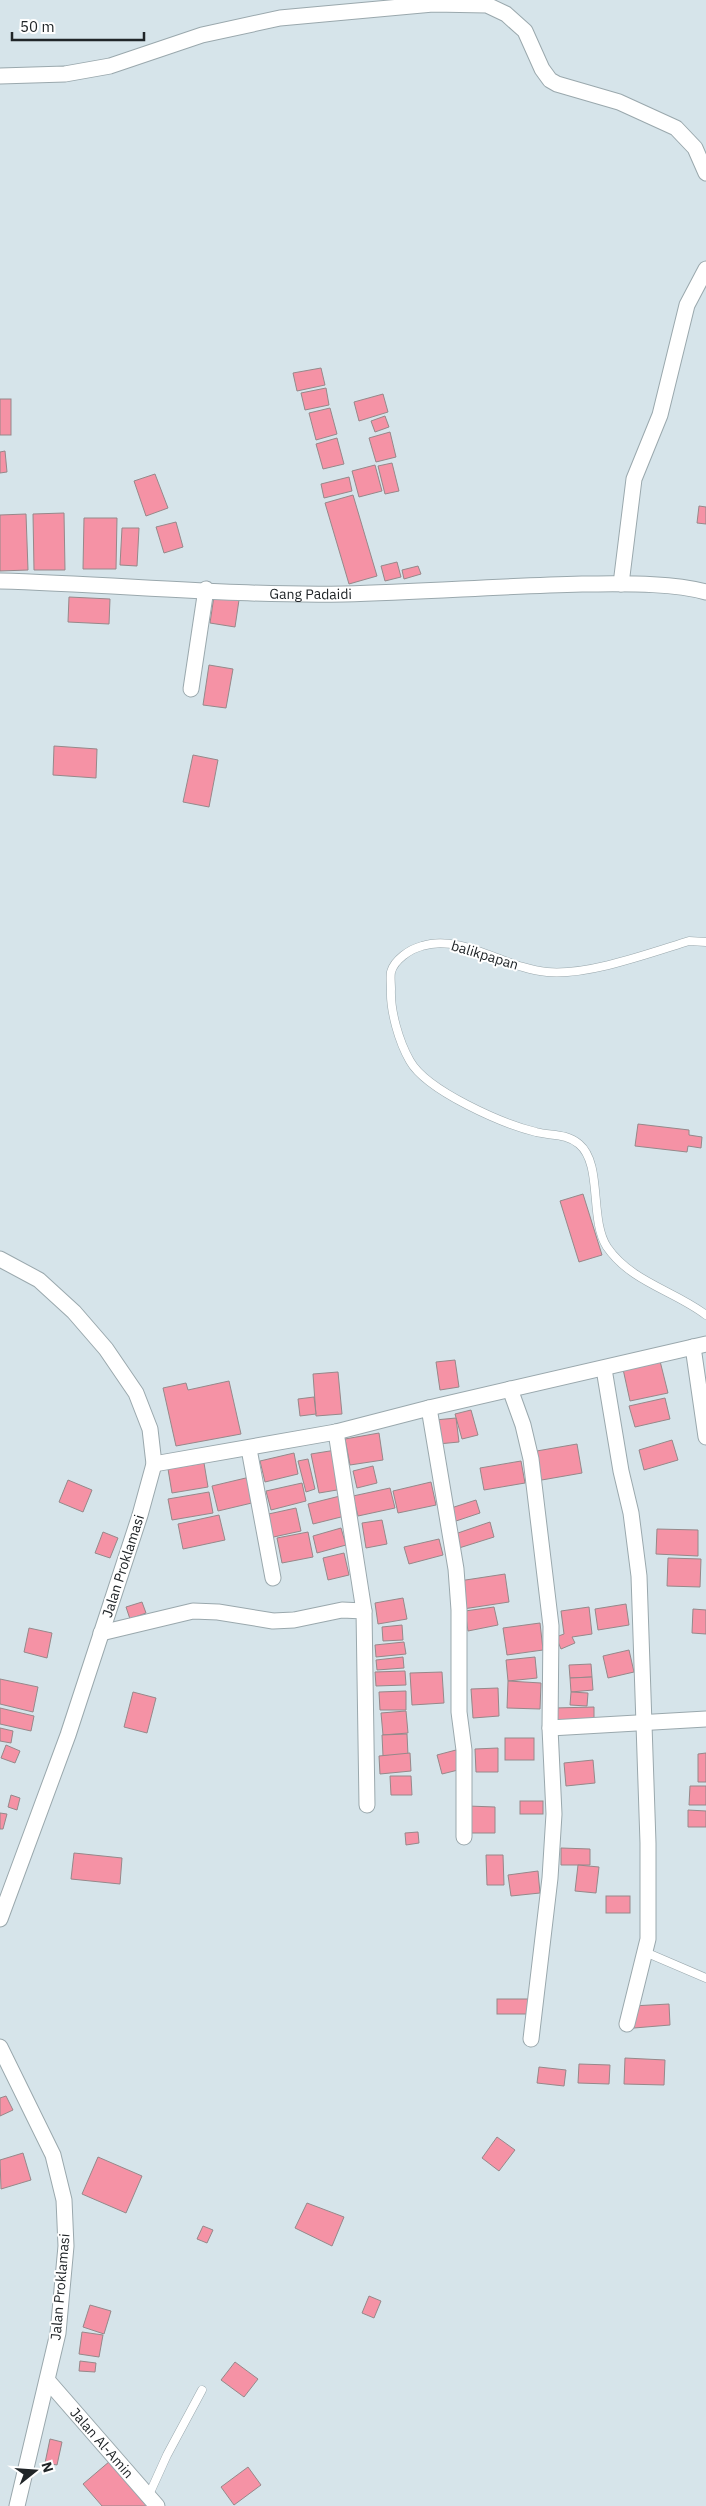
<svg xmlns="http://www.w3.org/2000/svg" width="706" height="2506" font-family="'IBM Plex Sans',sans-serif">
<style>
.building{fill:#f592a5;stroke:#96888a}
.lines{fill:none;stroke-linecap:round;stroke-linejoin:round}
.lane-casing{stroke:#9aa8ad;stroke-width:9}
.street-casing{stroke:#9aa8ad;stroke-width:17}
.lane{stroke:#fff;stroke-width:8}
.street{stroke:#fff;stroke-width:15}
.labels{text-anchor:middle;stroke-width:4;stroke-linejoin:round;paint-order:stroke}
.street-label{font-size:14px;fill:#202528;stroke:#fff}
</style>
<rect width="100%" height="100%" fill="#d6e4ea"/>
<g class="building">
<polygon points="321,368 325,385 297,391 293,373"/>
<polygon points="326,388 329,405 305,410 301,393"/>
<polygon points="383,394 388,412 359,421 354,402"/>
<rect x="0" y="399" width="11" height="36"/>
<polygon points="330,408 337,434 316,440 309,413"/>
<polygon points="385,416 389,427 375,432 371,421"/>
<polygon points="390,432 396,457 376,462 369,438"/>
<polygon points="337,438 344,464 323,469 316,444"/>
<polygon points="5,451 7,472 0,473 0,452"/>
<polygon points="392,463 399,491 385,494 378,466"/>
<polygon points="375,465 382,491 359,497 352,471"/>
<polygon points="155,474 168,508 146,516 134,481"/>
<polygon points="349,477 352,491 324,498 321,484"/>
<polygon points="353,495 377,576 349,584 325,503"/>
<polygon points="699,506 706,507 706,524 697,523"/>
<polygon points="64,513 65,570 34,570 33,514"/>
<polygon points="26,514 28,570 0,571 0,515"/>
<polygon points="84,518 117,518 116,569 83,569"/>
<polygon points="176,522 183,547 164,553 156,527"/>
<polygon points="122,528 139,528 137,566 120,565"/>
<polygon points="397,562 401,577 385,581 381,566"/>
<polygon points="418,566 421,574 404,579 402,570"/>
<polygon points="214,596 239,600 235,627 210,623"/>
<polygon points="69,597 110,599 109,624 68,622"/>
<polygon points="209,665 233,669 226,708 203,705"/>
<polygon points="54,746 97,749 96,778 53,775"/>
<polygon points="193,755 218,760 209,807 183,802"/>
<polygon points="638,1124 689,1130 689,1135 702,1137 701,1148 688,1146 687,1152 635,1146"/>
<polygon points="583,1194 602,1255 579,1262 560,1201"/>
<polygon points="455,1360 459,1387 440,1390 436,1362"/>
<polygon points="660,1361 668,1393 630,1401 623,1369"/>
<polygon points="338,1372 342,1414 316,1416 313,1374"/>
<polygon points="229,1381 241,1434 176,1446 163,1388 186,1383 188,1390"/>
<polygon points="314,1397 316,1414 300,1416 298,1399"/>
<polygon points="665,1398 670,1419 635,1427 629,1406"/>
<polygon points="471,1410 478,1435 462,1439 455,1414"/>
<polygon points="456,1418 459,1442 438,1444 435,1420"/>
<polygon points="379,1433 383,1460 350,1465 345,1439"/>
<polygon points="672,1440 678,1460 644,1470 639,1450"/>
<polygon points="577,1444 582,1473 536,1481 531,1452"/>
<polygon points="336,1450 343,1489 319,1493 311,1454"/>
<polygon points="294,1453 298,1474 265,1482 260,1461"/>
<polygon points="308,1459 315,1489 306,1492 298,1461"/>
<polygon points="521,1461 525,1483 484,1490 480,1468"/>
<polygon points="204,1463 208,1487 172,1493 168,1469"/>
<polygon points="373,1466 377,1483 357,1488 353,1471"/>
<polygon points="250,1477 256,1502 218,1511 212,1486"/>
<polygon points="68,1480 92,1490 83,1512 59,1502"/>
<polygon points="431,1482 436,1505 398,1513 393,1491"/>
<polygon points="302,1483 306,1501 271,1510 266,1491"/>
<polygon points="390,1488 395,1508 358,1516 353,1496"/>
<polygon points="209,1492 213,1513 172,1520 168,1499"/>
<polygon points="340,1496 345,1516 313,1524 308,1504"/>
<polygon points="476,1500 480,1513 453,1522 448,1509"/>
<polygon points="296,1508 301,1531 269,1538 264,1515"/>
<polygon points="219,1515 225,1540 183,1549 178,1524"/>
<polygon points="382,1520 387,1544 366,1548 362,1523"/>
<polygon points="490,1522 494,1537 459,1548 455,1534"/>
<polygon points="341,1528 346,1545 317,1553 313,1536"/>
<polygon points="657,1529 698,1530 698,1556 656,1554"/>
<polygon points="103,1532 118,1538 110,1558 95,1553"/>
<polygon points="308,1532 313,1557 282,1563 277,1538"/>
<polygon points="439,1539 443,1555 409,1564 404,1547"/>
<polygon points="344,1553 349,1575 328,1580 323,1558"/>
<polygon points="668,1558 701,1559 700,1587 667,1586"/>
<polygon points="505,1574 509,1602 463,1609 459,1581"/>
<polygon points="403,1598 407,1619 378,1624 375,1603"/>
<polygon points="142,1602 146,1613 130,1619 126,1607"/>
<polygon points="626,1604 629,1625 598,1630 595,1609"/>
<polygon points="494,1607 498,1625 468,1631 465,1611"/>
<polygon points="589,1607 592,1634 572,1637 575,1643 561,1649 556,1637 564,1634 561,1611"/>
<polygon points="693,1609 706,1610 706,1634 692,1633"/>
<polygon points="540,1623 543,1650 507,1655 503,1628"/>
<polygon points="402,1625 403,1640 383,1641 382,1627"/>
<polygon points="29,1628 52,1633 47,1658 24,1652"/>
<polygon points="404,1642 406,1654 376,1657 375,1645"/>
<polygon points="629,1650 634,1672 608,1678 603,1656"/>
<polygon points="403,1657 404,1668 377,1670 376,1660"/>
<polygon points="535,1657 537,1678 508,1681 506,1660"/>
<polygon points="591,1664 592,1677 570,1678 569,1665"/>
<polygon points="405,1671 406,1685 376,1686 375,1672"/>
<polygon points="442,1672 444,1703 412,1705 410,1673"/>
<polygon points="592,1677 593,1690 571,1692 570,1678"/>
<polygon points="0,1679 38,1687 33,1712 0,1704"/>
<polygon points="508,1681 541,1683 540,1709 507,1708"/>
<polygon points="498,1688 499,1716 473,1718 471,1689"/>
<polygon points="406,1691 406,1710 380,1710 379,1692"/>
<polygon points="133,1692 156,1698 147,1733 124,1727"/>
<polygon points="571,1692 588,1693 587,1706 570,1705"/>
<polygon points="594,1707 594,1722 554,1722 554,1708"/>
<polygon points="0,1708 34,1716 31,1731 0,1724"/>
<polygon points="406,1711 408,1733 383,1735 381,1713"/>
<polygon points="0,1728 13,1731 11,1743 0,1741"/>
<polygon points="407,1734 408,1755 383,1756 382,1735"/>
<rect x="505" y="1738" width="29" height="22"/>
<polygon points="6,1745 20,1751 15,1763 1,1758"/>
<polygon points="498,1748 498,1772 476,1772 475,1749"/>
<polygon points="456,1750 462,1769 442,1774 437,1755"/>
<polygon points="410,1753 411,1771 380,1774 379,1756"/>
<polygon points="706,1753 706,1782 698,1782 698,1754"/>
<polygon points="593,1760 595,1783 566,1786 564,1763"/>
<polygon points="390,1776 411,1776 412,1795 391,1795"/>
<polygon points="690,1786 706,1786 706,1805 689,1805"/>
<polygon points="11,1795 20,1798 17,1810 8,1807"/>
<rect x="520" y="1801" width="23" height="13"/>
<polygon points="468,1806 495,1807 495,1833 467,1833"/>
<polygon points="688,1810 706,1811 706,1827 688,1827"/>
<polygon points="0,1813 7,1814 3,1829 0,1829"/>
<polygon points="418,1832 419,1843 406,1845 405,1833"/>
<polygon points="561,1848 590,1849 590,1865 561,1865"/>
<polygon points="74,1853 122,1858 120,1884 71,1879"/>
<polygon points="486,1855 503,1855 504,1885 487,1885"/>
<polygon points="578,1865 599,1867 596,1893 575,1891"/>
<polygon points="538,1871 540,1893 511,1896 508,1875"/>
<rect x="606" y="1896" width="24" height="17"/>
<rect x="497" y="1999" width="32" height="15"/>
<polygon points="669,2004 670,2025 634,2028 632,2006"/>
<polygon points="625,2058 665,2060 664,2085 624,2084"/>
<polygon points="579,2064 610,2065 609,2084 578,2083"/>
<polygon points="539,2067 566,2070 564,2086 537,2083"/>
<polygon points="6,2096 13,2110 0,2116 0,2098"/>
<polygon points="497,2137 515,2150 499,2171 482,2158"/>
<polygon points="23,2153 31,2180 1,2189 0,2160"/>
<polygon points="98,2157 142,2176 126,2213 82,2194"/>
<polygon points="307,2203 344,2217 332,2246 295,2228"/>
<polygon points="203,2226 213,2230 207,2243 197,2239"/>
<polygon points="369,2296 381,2301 374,2318 362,2313"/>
<polygon points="90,2305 111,2311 104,2334 83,2327"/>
<polygon points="82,2332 103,2335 99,2357 79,2354"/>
<polygon points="80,2361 96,2363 95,2372 79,2371"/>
<polygon points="235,2362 258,2379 244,2397 221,2380"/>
<polygon points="50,2439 62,2442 57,2465 45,2463"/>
<polygon points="110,2461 147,2506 102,2506 83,2484"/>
<polygon points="248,2467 261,2485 234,2505 221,2487"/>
</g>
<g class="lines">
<g class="lane-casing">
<g id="lane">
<path d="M706,942L689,941C650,953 587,976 547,972C507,969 461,933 422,946C410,949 394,960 391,972C390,977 391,984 391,989C390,1011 399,1042 410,1061C427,1091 503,1124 536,1132C551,1136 566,1133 579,1144C603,1164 589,1219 607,1247C631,1282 675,1291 706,1315"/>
<polyline points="645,1952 706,1978"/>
<polyline points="148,2497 167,2455 202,2390"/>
</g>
</g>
<g class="street-casing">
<g id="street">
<polyline points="0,76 65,74 110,66 202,35 280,18 433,4 487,5 506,14 525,31 542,69 550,80 557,84 619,102 676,128 695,148 706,173"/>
<path id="s1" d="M0,581C114,584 229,596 344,594C423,592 502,586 582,584C619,584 670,582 706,592"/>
<polyline points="621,584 634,479 660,415 687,305 706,269"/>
<polyline points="191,689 206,589"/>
<polyline points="0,1259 39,1280 74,1312 106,1349 136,1393 150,1429 154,1464 140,1515 68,1735 0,1919"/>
<polyline points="693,1347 706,1437"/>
<polyline points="604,1369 621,1471 631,1513 639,1576 648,1843 648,1939 627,2024"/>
<polyline points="510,1389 523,1425 531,1459 551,1626 550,1728 554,1814 550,1878 531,2039"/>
<polyline points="429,1408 456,1569 459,1610 459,1712 464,1750 464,1837"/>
<polyline points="336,1432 364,1611"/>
<polyline points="249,1449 273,1578"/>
<polyline points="154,1464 336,1432 429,1408 706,1344"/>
<polyline points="101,1633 193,1611 218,1612 273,1621 294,1620 342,1610 364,1611 367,1805"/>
<polyline points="550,1728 706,1719"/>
<polyline points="0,2047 53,2155 64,2200 66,2246 58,2333 17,2506"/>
<path id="s2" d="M48,2381L157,2506"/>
</g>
</g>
<use href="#lane" class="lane"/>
<use href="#street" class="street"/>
</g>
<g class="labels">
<g class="street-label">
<text dy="5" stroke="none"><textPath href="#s1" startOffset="311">Gang Padaidi</textPath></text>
<text transform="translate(485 955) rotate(17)" y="5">balikpapan</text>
<text transform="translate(123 1566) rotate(-72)" y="5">Jalan Proklamasi</text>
<text transform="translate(60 2287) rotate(-85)" y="5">Jalan Proklamasi</text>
<text dy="5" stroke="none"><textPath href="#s2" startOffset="82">Jalan Al-Amin</textPath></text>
</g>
</g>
<g transform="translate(35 2471) rotate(73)" stroke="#ffffff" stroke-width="4" paint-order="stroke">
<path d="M0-4L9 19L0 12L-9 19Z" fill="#202528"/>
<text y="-8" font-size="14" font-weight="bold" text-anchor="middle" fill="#202528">N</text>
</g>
<path d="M12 32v8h132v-8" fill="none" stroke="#202528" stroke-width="2.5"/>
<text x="20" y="32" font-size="15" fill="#202528" stroke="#ffffff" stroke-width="4" paint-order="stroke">50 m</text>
</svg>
